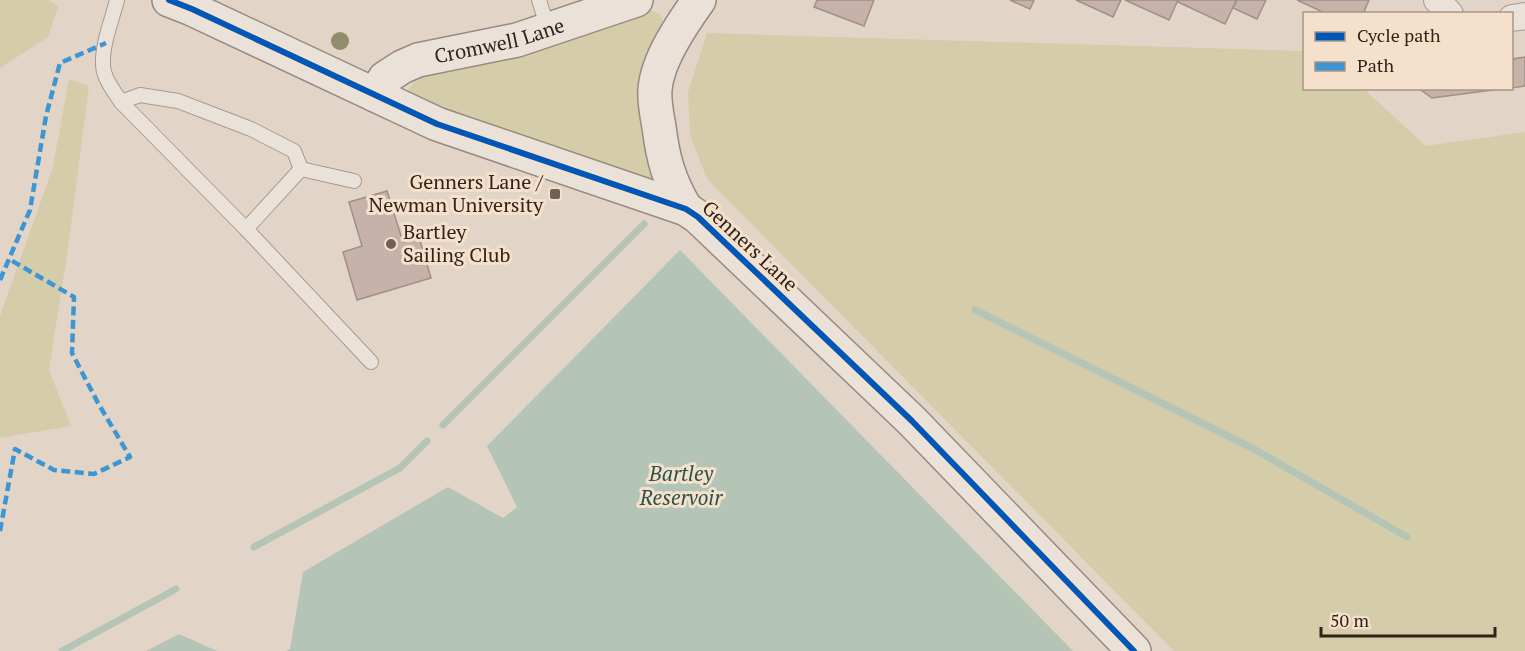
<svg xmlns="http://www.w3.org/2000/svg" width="1525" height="651" font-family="'PT Serif',serif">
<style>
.green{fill:#d5cda9}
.water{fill:#b4c5b7}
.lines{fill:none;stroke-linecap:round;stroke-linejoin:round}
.stream{stroke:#b4c5b7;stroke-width:7}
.building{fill:#c6b2a8;stroke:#a19087;stroke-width:1.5}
.lane-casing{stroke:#a69b91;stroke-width:16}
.street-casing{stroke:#a69b91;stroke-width:28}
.secondary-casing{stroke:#968a81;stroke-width:36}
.lane{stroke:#eae2d9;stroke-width:14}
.street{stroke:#eae2d9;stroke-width:26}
.secondary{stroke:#eae2d9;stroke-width:33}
.quiet{stroke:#3d95d4;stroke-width:4.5;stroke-dasharray:9 4.5;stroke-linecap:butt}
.cycleway-casing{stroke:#f5e1cb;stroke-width:10}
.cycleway{stroke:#0057b8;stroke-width:6}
.tree{fill:#908c6c}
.poi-dot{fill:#706157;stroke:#f5e1cb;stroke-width:2}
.labels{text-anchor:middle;stroke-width:6;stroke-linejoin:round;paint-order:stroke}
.street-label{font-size:20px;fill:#33221b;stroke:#f5e1cb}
.poi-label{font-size:20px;fill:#33221b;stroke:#f5e1cb;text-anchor:end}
.water-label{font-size:21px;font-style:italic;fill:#2a5349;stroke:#f5e1cb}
</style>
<rect width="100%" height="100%" fill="#e2d5c7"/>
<g class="green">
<polygon points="0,0 49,0 58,7 48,37 0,68"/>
<path d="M649,10L660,14L665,27L656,190L436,111L407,92L417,78C495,59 574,41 649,10Z"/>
<polygon points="707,33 1304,51 1304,88 1364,89 1426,146 1525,132 1525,651 1174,651 707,179 690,135 688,92"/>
<polygon points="69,79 89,86 68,249 49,370 71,426 0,438 0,316 53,167"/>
</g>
<g class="water">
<polygon points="680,250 1073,651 286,651 290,649 303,572 448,487 503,518 517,507 487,446"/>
<polygon points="179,634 217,651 146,651"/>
</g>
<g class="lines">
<g class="stream">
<polyline points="975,310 1252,448 1407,537"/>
<polyline points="443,425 644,224"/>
<polyline points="254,547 400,468 427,441"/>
<polyline points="62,651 176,589"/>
</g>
</g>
<g class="building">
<polygon points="817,0 874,0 864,26 814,7"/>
<polygon points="1010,0 1034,0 1030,9"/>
<polygon points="1076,0 1121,0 1113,17"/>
<polygon points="1125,0 1178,0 1169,20"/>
<polygon points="1178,0 1234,0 1236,1 1225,24 1178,2"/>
<polygon points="1237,0 1266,0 1257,19 1233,8"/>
<polygon points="1297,0 1369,0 1363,14 1327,14"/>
<polygon points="1525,57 1525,86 1512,88 1512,59"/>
<polygon points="1418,88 1508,88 1432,98"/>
<polygon points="387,191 403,242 419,237 431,278 357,300 343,252 362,246 349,202"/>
</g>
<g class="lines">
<g class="lane-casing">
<g id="lane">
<path d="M117,0C112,20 102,44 103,64C103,78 114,91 121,102L246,229L371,362"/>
<polyline points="539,0 548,29"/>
<polyline points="121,102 140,95 178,101 251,129 294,151 301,169"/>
<polyline points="246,229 301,169 354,181"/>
</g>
</g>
<g class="street-casing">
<g id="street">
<polyline points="1437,0 1450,14"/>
<polyline points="1512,18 1525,16"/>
</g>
</g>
<g class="secondary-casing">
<g id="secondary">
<polyline points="169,0 192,9 437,124 686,209 698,217 912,421 1134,651"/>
<path id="s1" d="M375,95L385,78L402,67L418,60L517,40L636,0"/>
<path d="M686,209C669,181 663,159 659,127C657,115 654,102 655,90C657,60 682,24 699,0"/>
</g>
</g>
<use href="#lane" class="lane"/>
<use href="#street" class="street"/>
<use href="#secondary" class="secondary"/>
<g class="quiet">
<polyline points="0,280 30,210 46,116 60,63 106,43"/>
<polyline points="0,531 15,449 54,470 94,474 130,457 98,403 72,353 74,297 9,259"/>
</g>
<g class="cycleway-casing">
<polyline id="cycleway" points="169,0 192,9 437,124 686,209 698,217 912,421 1134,651"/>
</g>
<use href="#cycleway" class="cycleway"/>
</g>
<circle class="tree" cx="340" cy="41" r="9"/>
<g class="poi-dot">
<rect x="549" y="188" width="12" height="12" rx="3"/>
<circle cx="391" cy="244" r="6"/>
</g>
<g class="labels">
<g class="street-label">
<text dy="7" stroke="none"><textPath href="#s1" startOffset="141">Cromwell Lane</textPath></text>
<text transform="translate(750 246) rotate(43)" y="7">Genners Lane</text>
</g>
<g class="poi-label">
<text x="543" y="189">Genners Lane /<tspan x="543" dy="23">Newman University</tspan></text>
<text x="403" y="239" text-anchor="start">Bartley<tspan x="403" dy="23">Sailing Club</tspan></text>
</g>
<g class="water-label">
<text x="681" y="481">Bartley<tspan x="681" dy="24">Reservoir</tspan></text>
</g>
</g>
<rect x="1303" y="12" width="210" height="78" fill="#f5e1cb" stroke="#a79585" stroke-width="1.5"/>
<rect x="1315" y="32" width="30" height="9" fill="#0057b8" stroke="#a79585" stroke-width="1.5"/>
<text x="1357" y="42" font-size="18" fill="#33221b">Cycle path</text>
<rect x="1315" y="62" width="30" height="9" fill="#3d95d4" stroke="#a79585" stroke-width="1.5"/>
<text x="1357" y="72" font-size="18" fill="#33221b">Path</text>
<path d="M1321 627v9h174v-9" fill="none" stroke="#33221b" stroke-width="3"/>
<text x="1330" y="627" font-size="18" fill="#33221b" stroke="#f5e1cb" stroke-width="4.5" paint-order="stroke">50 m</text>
</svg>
